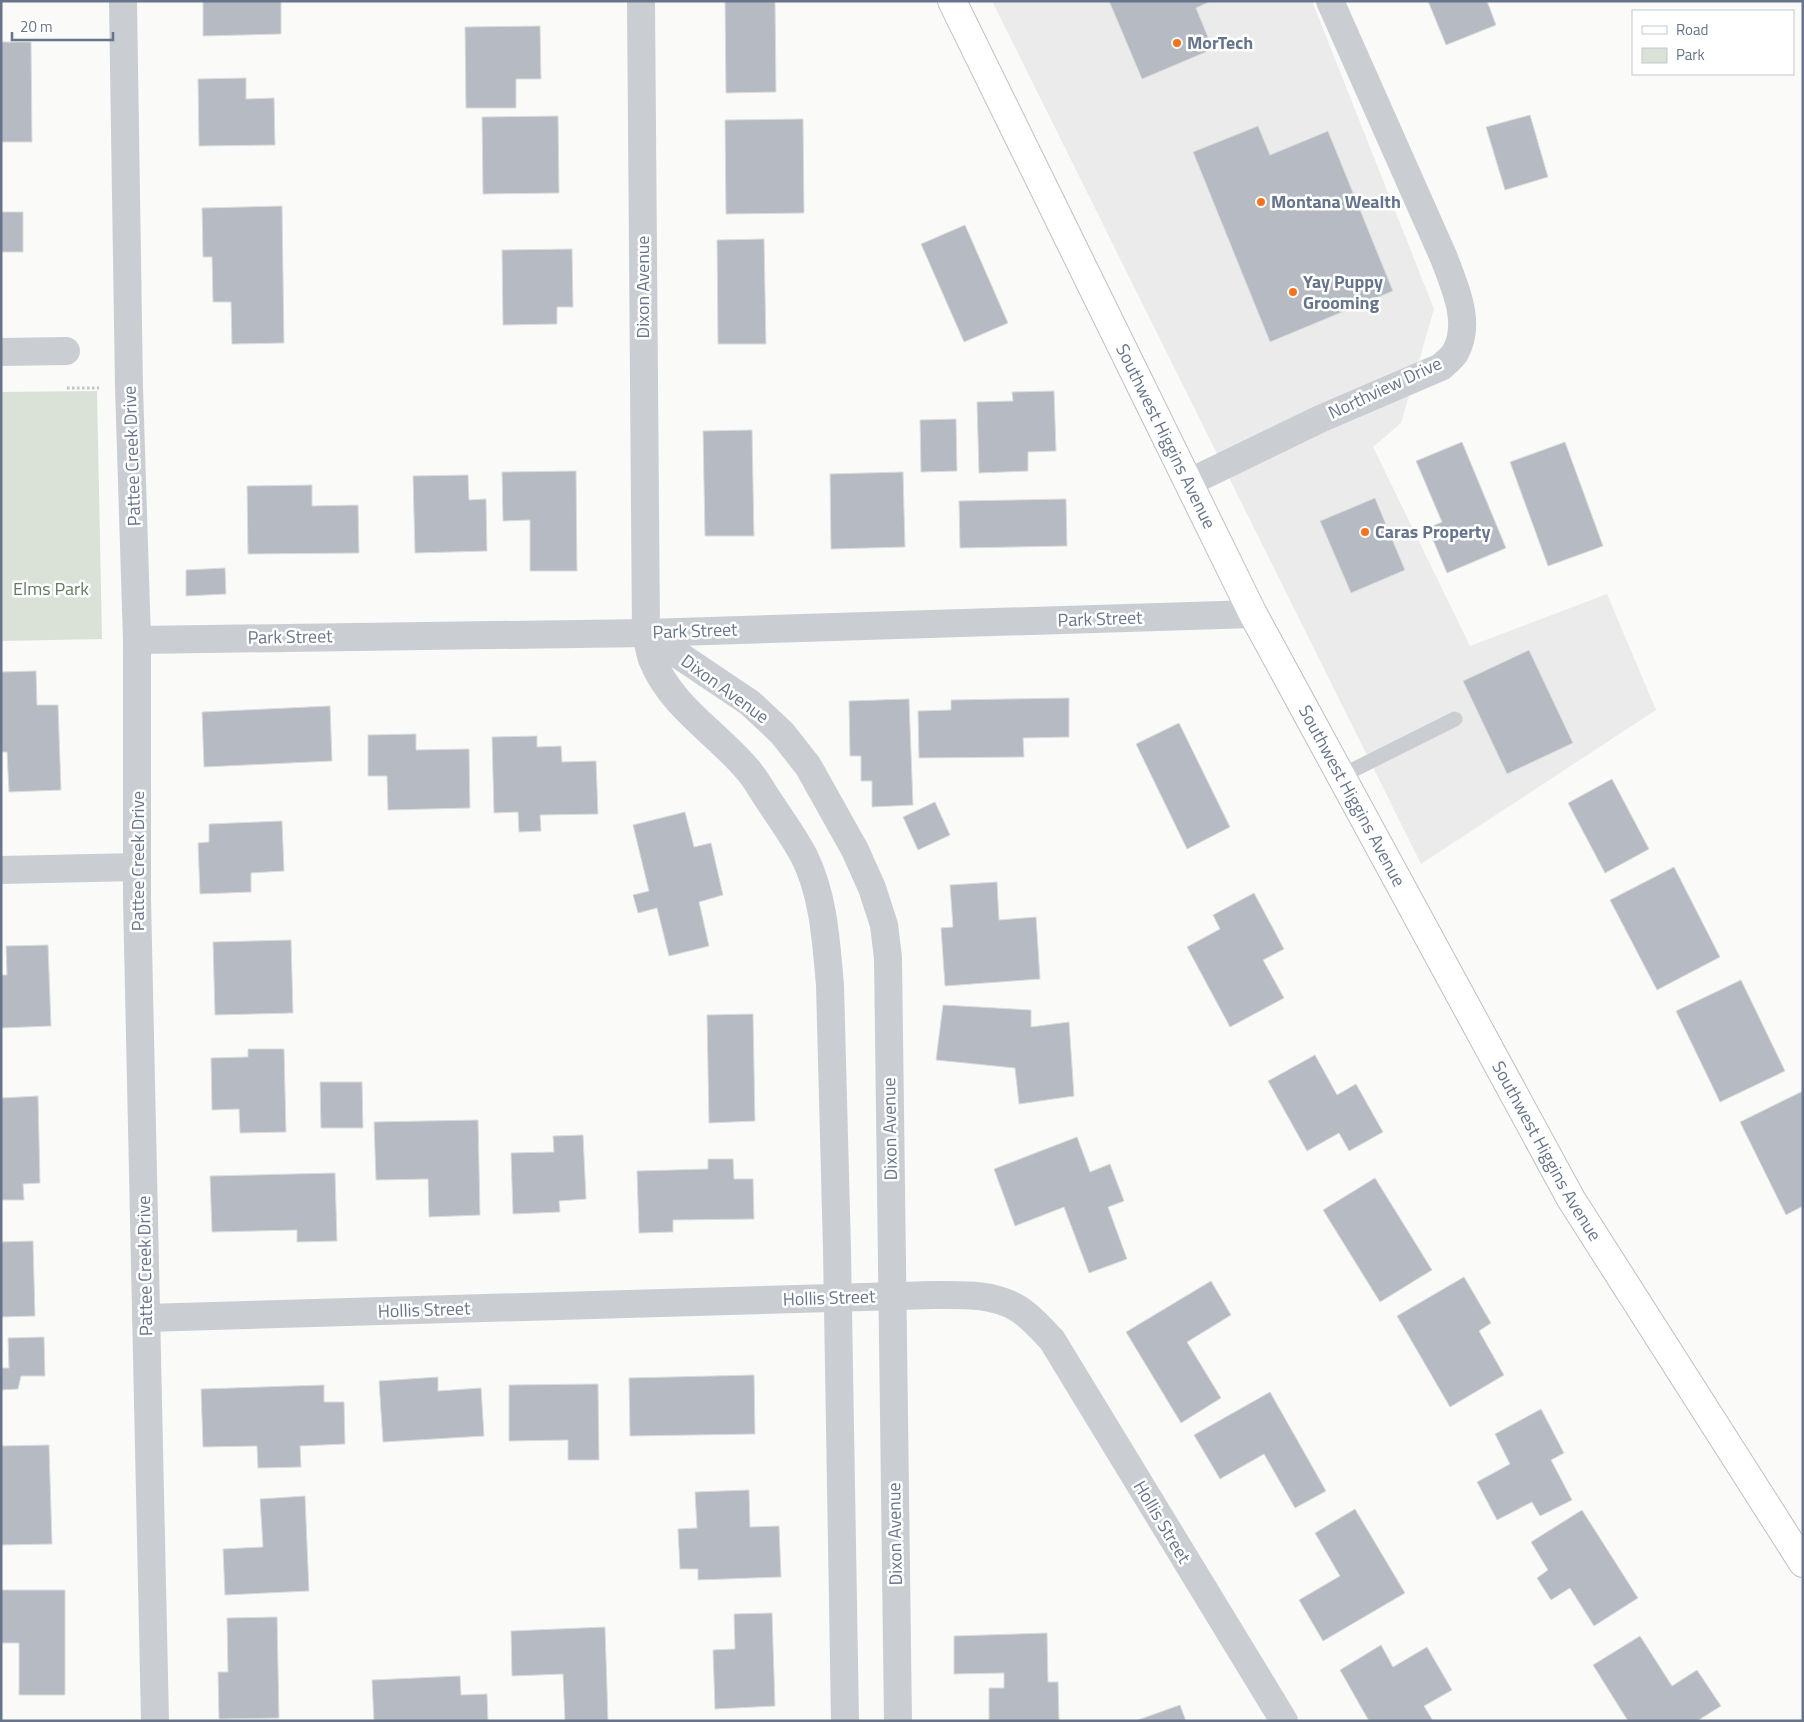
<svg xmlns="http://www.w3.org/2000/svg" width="1804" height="1722" font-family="'Titillium Web',sans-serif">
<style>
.built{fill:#ebebeb}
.green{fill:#dae2d8}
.building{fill:#b5bac3;stroke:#dcdcda}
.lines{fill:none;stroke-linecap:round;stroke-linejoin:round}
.secondary-casing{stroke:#bcc0c6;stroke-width:30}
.path{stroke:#c1c3c6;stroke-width:3;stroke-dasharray:2.5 2.5;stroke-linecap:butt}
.service{stroke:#cacdd2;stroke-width:15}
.minor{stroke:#cacdd2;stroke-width:28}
.secondary{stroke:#fff;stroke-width:28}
.poi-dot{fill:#f4741d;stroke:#fff;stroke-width:2}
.labels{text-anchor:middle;stroke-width:5;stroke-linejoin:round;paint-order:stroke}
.poi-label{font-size:18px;font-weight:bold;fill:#66748c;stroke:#fff;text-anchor:start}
.street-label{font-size:18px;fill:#66748c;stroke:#fff}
.park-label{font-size:18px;fill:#637c62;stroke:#fff}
</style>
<rect width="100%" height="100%" fill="#fafaf8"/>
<polygon class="built" points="992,1 1312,1 1434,309 1401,423 1373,447 1470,646 1607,594 1656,710 1421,864"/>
<polygon class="green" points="97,391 102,639 1,641 1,392"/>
<g class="building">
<polygon points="203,1 281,1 281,34 203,36"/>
<polygon points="725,1 775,1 776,92 726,93"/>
<polygon points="1109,1 1211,1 1196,8 1213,49 1142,79"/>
<polygon points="1428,1 1487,1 1496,25 1446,45"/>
<polygon points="540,26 541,79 516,79 516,108 466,108 465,27"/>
<polygon points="1,42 31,42 32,142 1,142"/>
<polygon points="246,78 246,99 274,98 275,145 199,146 198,79"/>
<polygon points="1530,115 1548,177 1505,190 1486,127"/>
<polygon points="558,116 559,193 483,194 482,117"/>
<polygon points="803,119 804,213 726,214 725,120"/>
<polygon points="1258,126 1270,155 1328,131 1393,291 1270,342 1193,152"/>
<polygon points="282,206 284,343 232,344 231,302 213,302 212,257 203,257 202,208"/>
<rect x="1" y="212" width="22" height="40"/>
<polygon points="965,225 1008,323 964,342 921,244"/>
<polygon points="764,239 766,344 718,344 717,240"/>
<polygon points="572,249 573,307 557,307 557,324 503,325 502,250"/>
<polygon points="1054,391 1056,451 1028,452 1028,471 979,473 977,402 1013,401 1012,392"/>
<polygon points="956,419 957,471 921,472 920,420"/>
<polygon points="752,430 754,536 705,536 703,431"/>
<polygon points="1462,442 1506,548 1447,573 1428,528 1442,522 1416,461"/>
<polygon points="1565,442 1603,546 1548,566 1510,462"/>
<polygon points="576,471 577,571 530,571 530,520 503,521 502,472"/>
<polygon points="903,472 905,547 831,549 830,474"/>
<polygon points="468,475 469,500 486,499 487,551 415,553 413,476"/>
<polygon points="312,485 312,506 358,505 359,553 248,554 247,486"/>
<polygon points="1375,498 1405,570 1351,593 1320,521"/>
<polygon points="1066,499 1067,546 960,548 959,501"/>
<polygon points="225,568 226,594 186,596 186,570"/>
<polygon points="1529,650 1573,743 1507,774 1463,681"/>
<polygon points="36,671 37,705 58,705 61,790 9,792 7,752 1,752 1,672"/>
<polygon points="1069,698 1069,737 1023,738 1024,757 919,758 918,711 951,710 951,700"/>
<polygon points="909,699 913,805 872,807 872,781 861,781 861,756 850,756 849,701"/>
<polygon points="330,706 332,761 204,767 202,712"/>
<polygon points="1179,723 1230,827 1187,849 1136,744"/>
<polygon points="416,734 416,750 469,749 470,808 388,810 387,776 368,776 368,735"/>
<polygon points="537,736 537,747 561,746 562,762 596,761 598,814 540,815 541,831 519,832 518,812 494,813 492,737"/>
<polygon points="1612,779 1649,849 1605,873 1568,803"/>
<polygon points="935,802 950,835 918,850 903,817"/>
<polygon points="685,812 694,847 711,843 723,895 699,902 709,946 669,956 657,908 638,913 633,895 649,891 633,825"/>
<polygon points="282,821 284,871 251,873 251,892 200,894 198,843 209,842 209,824"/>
<polygon points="1674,867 1720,957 1657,990 1610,900"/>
<polygon points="997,882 999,920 1036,917 1040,979 945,986 941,928 953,927 950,885"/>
<polygon points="1254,893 1284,949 1263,960 1284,998 1230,1027 1187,947 1220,929 1213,915"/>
<polygon points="291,940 293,1013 215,1015 213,942"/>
<polygon points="48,945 51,1026 1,1028 1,975 7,975 6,946"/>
<polygon points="1741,980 1785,1071 1720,1102 1676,1011"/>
<polygon points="943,1005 1031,1010 1031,1027 1069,1022 1074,1096 1019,1104 1015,1068 936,1060"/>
<polygon points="753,1014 755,1121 709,1123 707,1015"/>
<polygon points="248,1049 284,1049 286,1132 240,1133 239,1109 212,1110 211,1058 248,1057"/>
<polygon points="1315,1055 1337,1095 1356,1084 1383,1132 1349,1151 1339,1133 1307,1151 1268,1081"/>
<polygon points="320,1082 362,1082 363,1128 321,1128"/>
<polygon points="1803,1091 1803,1206 1786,1215 1740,1122"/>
<polygon points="38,1096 40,1183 23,1184 24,1200 1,1200 1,1098"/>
<polygon points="478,1120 480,1215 429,1217 428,1179 376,1180 374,1122"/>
<polygon points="583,1135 586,1199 559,1201 560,1212 513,1214 511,1153 554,1152 553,1136"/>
<polygon points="1077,1137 1090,1172 1110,1164 1124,1201 1108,1207 1127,1259 1089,1273 1064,1207 1015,1226 994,1169"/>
<polygon points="708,1159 733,1159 734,1179 753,1179 754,1219 673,1220 673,1232 639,1233 637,1171 708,1169"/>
<polygon points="335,1173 337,1241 297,1242 297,1230 212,1232 210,1176"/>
<polygon points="1375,1178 1432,1270 1380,1302 1323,1210"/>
<polygon points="33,1241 35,1316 1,1317 1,1242"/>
<polygon points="1464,1277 1491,1323 1479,1331 1504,1375 1450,1407 1397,1316"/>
<polygon points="1211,1281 1231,1315 1187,1342 1221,1398 1181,1423 1126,1332"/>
<polygon points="44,1337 45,1376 21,1376 18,1389 1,1390 1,1368 9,1368 8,1338"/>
<polygon points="754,1375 755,1434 630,1436 629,1378"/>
<polygon points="438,1377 438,1391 481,1388 484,1436 383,1442 379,1381"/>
<polygon points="598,1384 599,1460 568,1460 568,1440 509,1441 509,1385"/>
<polygon points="324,1385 324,1402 344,1402 345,1444 300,1446 301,1467 258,1468 257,1446 203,1447 201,1389"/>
<polygon points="1270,1392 1326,1491 1295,1508 1264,1454 1220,1479 1194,1435"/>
<polygon points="1541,1409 1564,1453 1551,1460 1572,1500 1540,1516 1532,1502 1497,1520 1477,1482 1510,1464 1495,1434"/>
<polygon points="49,1445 52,1544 1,1545 1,1446"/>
<polygon points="749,1490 750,1527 779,1526 781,1577 698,1580 698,1569 680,1569 678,1529 697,1528 695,1492"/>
<polygon points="305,1496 309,1591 225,1595 223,1549 263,1547 260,1499"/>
<polygon points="1355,1509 1405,1593 1323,1641 1299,1600 1340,1576 1315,1533"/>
<polygon points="1582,1510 1638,1598 1594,1626 1570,1588 1551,1600 1537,1578 1548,1570 1531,1542"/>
<polygon points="1,1590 65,1590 65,1695 19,1695 19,1643 1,1643"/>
<polygon points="772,1613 775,1706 715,1709 713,1650 735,1649 734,1614"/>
<polygon points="277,1617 279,1718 219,1719 218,1672 228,1672 227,1618"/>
<polygon points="605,1627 608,1721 565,1721 563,1674 512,1676 511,1631"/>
<polygon points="1047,1633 1048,1682 1058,1682 1059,1721 989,1721 989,1688 1004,1688 1004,1673 954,1674 954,1636"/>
<polygon points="1640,1636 1672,1686 1697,1670 1721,1706 1697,1721 1628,1721 1593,1665"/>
<polygon points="1381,1645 1393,1667 1427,1647 1452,1690 1424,1706 1433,1721 1369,1721 1340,1670"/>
<polygon points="460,1676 461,1695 487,1694 488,1721 374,1721 372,1680"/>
<polygon points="1180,1705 1186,1721 1135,1721"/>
</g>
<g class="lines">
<g class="secondary-casing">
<g id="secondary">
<path id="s1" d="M952,1L1253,614L1571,1199L1803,1563"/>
</g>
</g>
<polyline class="path" points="67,388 99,388"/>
<polyline class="service" points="1341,776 1455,719"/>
<g class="minor">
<polyline points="123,1 129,387 137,640 137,899 155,1721"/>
<path d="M641,1L646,633C648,641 649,650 652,659C671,707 716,732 748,770C756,779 762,791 769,801C781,819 794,837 804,856C824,896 826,942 830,985L837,1250L845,1721"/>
<polyline points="1,352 66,351"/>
<path d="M1188,483L1320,419L1441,367C1445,363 1452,358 1455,353C1472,323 1455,288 1444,258L1330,1"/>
<polyline points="646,633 750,703 782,733 808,766 855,850 872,888 884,925 888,958 898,1721"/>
<polyline points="137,640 646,633 1253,614"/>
<polyline points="1,870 137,867"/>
<path d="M146,1318L933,1295C961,1295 992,1293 1017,1308C1031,1316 1041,1329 1052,1340L1284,1721"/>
</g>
<use href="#secondary" class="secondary"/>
</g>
<g class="poi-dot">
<circle cx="1177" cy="43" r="5"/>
<circle cx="1261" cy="202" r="5"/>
<circle cx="1293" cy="292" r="5"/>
<circle cx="1365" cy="532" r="5"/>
</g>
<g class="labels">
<g class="poi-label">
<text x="1187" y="49">MorTech</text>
<text x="1271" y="208">Montana Wealth</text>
<text x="1303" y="288">Yay Puppy<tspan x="1303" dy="21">Grooming</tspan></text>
<text x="1375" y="538">Caras Property</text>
</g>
<g class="street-label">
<text transform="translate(643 287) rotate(-90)" y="6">Dixon Avenue</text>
<text transform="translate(1385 388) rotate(-25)" y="6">Northview Drive</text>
<text dy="6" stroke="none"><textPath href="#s1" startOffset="485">Southwest Higgins Avenue</textPath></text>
<text transform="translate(132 456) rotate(-92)" y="6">Pattee Creek Drive</text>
<text transform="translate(1100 619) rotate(-2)" y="6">Park Street</text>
<text transform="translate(695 631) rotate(-2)" y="6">Park Street</text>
<text transform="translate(290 637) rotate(-1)" y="6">Park Street</text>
<text transform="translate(725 689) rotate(36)" y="6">Dixon Avenue</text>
<text dy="6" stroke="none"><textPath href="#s1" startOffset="890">Southwest Higgins Avenue</textPath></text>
<text transform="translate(138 861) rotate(-90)" y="6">Pattee Creek Drive</text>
<text transform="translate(890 1129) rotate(-91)" y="6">Dixon Avenue</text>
<text dy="6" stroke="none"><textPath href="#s1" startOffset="1295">Southwest Higgins Avenue</textPath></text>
<text transform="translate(145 1266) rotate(-91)" y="6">Pattee Creek Drive</text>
<text transform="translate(829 1298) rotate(-2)" y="6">Hollis Street</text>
<text transform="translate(424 1310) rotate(-2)" y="6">Hollis Street</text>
<text transform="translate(1162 1522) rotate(59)" y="6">Hollis Street</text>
<text transform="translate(895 1534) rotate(-91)" y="6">Dixon Avenue</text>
</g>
<g class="park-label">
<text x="51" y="595">Elms Park</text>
</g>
</g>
<rect width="1804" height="1722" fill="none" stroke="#66748c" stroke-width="5"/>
<rect x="1632" y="10" width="162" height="65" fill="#ffffff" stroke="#c2c7d1"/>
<rect x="1642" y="26" width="25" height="8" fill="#ffffff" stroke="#c2c7d1"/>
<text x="1676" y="35" font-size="15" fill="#66748c">Road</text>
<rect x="1642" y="48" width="25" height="15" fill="#dae2d8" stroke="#c2c7d1"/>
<text x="1676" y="60" font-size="15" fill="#66748c">Park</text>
<path d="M12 32v8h101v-8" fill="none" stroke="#66748c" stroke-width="2.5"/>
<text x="20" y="32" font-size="15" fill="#66748c" stroke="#ffffff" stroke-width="4" paint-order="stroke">20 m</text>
</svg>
